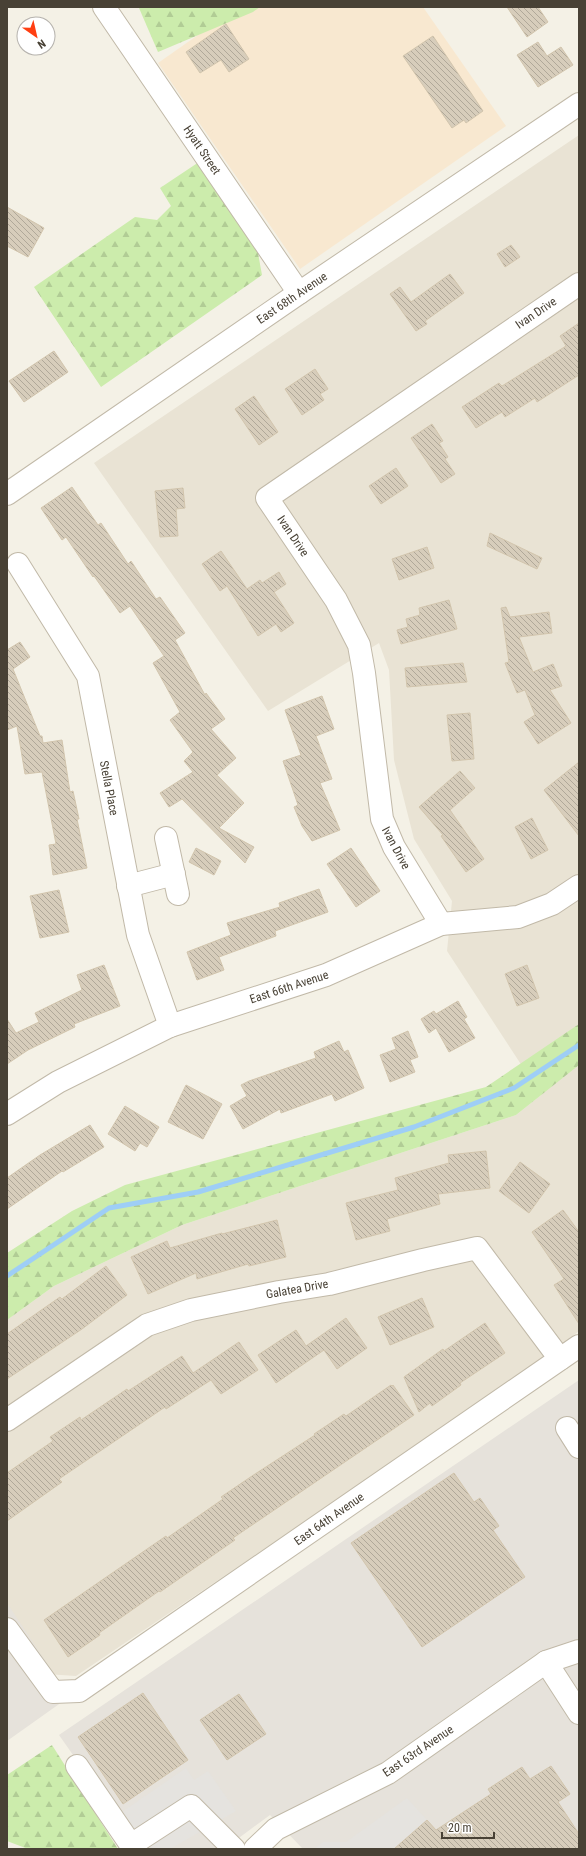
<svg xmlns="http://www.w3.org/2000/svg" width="586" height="1856" font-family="'Roboto Condensed',sans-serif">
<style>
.residential{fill:#e9e3d4}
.commercial{fill:#f8e8d0}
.industrial{fill:#e6e2db}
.forest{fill:url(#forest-firs)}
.parking{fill:#e5e3df}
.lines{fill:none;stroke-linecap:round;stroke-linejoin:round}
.stream{stroke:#9ecef6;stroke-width:5}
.building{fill:url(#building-back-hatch);stroke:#d2c5ad}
.minor-casing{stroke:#c1b9a8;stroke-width:24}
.minor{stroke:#fff;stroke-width:22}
.labels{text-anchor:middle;stroke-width:3;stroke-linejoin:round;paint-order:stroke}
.street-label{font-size:12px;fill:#484135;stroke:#fff}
</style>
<defs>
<pattern id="forest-firs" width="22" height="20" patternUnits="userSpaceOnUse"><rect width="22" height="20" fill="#ccecac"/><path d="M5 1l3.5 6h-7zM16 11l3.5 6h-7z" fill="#b1cc95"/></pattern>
<pattern id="building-back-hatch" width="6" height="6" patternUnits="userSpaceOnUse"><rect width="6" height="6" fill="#d7cdbb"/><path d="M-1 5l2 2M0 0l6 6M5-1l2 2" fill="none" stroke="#b0a899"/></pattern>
</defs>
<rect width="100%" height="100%" fill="#f4f1e6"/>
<polygon class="residential" points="579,135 579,1331 535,1366 76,1676 46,1674 7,1614 7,1320 54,1286 182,1225 516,1115 541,1095 447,951 452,901 414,839 394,760 389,670 379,643 268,711 94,463"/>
<polygon class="commercial" points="238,7 423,7 506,126 300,269 158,63"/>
<g class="industrial">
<polygon points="579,1380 579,1849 303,1849 270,1815 224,1849 139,1849 59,1735"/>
<polygon points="7,1603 69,1697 7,1741"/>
</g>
<g class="forest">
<polygon points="152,7 260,7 253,12 158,52 139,8"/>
<polygon points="199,162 258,253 262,275 101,387 34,287 135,217 157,220 171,206 160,188"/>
<polygon points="579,1024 579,1065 516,1115 182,1225 54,1286 7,1320 7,1253 72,1211 125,1185 486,1087"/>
<polygon points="52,1745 118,1849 28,1849 7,1841 7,1775"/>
</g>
<g class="parking">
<polygon points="186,1768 194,1780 208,1771 236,1811 170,1849 148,1849 122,1812"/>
<polygon points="407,1798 427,1820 393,1849 314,1849 323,1842 346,1842"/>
</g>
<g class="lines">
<polyline class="stream" points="7,1276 109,1208 198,1192 414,1127 514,1088 579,1045"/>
</g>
<g class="building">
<polygon points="507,7 538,7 548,22 527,37"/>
<polygon points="226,24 249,59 229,72 221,60 200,73 186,52"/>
<polygon points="433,36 483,111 466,123 464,120 452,128 403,56"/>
<polygon points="538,42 547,56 561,47 573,65 538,87 517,55"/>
<polygon points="7,207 44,228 28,257 7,246"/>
<polygon points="511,245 520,257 505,267 497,254"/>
<polygon points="450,274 464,293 425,321 427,324 416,331 390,294 400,287 411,302"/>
<polygon points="579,323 579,375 537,402 535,398 505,417 502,412 476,428 462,407 499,383 502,386 566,346 560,336"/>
<polygon points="54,351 68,372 24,402 9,381"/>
<polygon points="315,369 328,389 320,394 324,400 302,415 285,389"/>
<polygon points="254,396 278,432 259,445 235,409"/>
<polygon points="432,424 443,441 439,443 448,457 445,459 455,474 441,483 411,438"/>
<polygon points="396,468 408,486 381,504 369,486"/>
<polygon points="72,487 98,525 101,523 128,564 131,561 156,599 160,597 185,633 175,640 205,695 206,693 225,719 211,729 236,758 217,775 244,803 219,828 254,847 245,863 182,799 169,807 160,793 193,772 184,761 193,752 170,720 180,712 153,663 164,656 130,606 120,613 94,576 93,577 66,537 62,540 41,508"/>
<polygon points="183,488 185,508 176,509 178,536 160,537 155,491"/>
<polygon points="490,533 542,558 537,569 487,546"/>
<polygon points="427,547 434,568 399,580 392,559"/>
<polygon points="221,551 247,589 260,580 262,583 279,572 286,584 274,592 294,623 281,632 276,624 258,636 227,586 220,591 202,564"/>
<polygon points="449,600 457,629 401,644 397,630 408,627 406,619 420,615 419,608"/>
<polygon points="506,607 510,617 549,612 552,633 519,637 533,672 553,664 562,686 550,690 571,723 538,744 524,722 535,715 525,690 517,693 505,663 509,662 501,608"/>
<polygon points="20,642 30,657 13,669 40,736 42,736 43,743 62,740 70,792 73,791 79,819 77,819 87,868 53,875 49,845 56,844 42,772 25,774 17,726 7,730 7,650"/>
<polygon points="463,663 467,682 407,687 405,668"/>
<polygon points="322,696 334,729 316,736 332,779 320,783 340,830 312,841 302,826 294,807 298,805 283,761 301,755 285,710"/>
<polygon points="470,713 474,759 452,761 447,715"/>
<polygon points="579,762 579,836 544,790"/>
<polygon points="460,771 475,788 450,810 484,859 466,872 441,836 443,835 419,807"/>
<polygon points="532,818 548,850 531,859 515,827"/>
<polygon points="196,848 221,861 214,875 189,862"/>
<polygon points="351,848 380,891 356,907 327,864"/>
<polygon points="319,889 328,912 275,931 276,936 219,957 224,970 197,980 187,952 231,935 227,923 280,907 279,903"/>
<polygon points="59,890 69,932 40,938 30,896"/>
<polygon points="104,965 120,1006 74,1024 75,1027 28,1050 7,1064 7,1019 16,1033 39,1022 35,1013 82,990 77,975"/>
<polygon points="527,965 539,998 517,1006 505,974"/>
<polygon points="458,1001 467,1017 464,1019 475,1038 449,1052 436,1028 429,1033 421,1019 434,1011 436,1014"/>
<polygon points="408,1031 418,1057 410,1060 415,1072 390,1082 380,1055 396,1049 392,1038"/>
<polygon points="339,1041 344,1052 348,1050 364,1088 335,1101 332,1094 281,1113 280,1109 243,1129 230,1106 247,1096 241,1085 249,1081 316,1058 314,1052"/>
<polygon points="186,1085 222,1104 203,1139 168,1122"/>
<polygon points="125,1106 159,1127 147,1147 140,1143 135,1151 108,1134"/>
<polygon points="90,1125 104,1147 63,1172 62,1171 7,1209 7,1178 40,1155"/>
<polygon points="486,1151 490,1188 438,1194 440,1204 387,1219 390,1231 356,1240 346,1203 398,1190 395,1178 449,1163 448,1155"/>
<polygon points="520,1162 550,1184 529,1213 499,1191"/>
<polygon points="563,1210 579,1232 579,1324 554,1285 564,1279 532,1232"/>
<polygon points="277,1220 286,1257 249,1266 248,1264 197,1279 196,1273 148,1294 131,1257 167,1241 170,1248 222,1233 222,1234"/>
<polygon points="106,1266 127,1295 82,1329 7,1379 7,1334 60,1297 62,1299"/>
<polygon points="422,1298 434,1327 390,1345 378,1317"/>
<polygon points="346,1318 367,1348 337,1369 324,1350 276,1383 258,1355 296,1330 306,1346"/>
<polygon points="485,1323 505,1353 460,1383 461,1385 432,1406 430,1403 419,1412 404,1377 443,1349 444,1351"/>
<polygon points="239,1342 258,1370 221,1394 211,1380 166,1409 165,1407 59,1479 62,1482 7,1521 7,1473 53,1441 50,1437 80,1417 81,1420 127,1389 128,1391 182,1356 193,1373"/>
<polygon points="391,1385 392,1386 393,1385 414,1415 233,1538 235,1540 160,1592 159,1591 99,1633 100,1635 68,1657 44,1620 166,1536 167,1538 223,1499 221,1497 252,1476 315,1435 314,1434 344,1414 346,1416"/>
<polygon points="454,1473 474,1502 480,1498 499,1526 493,1530 525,1577 422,1647 351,1543"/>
<polygon points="143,1693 188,1760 123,1804 78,1737"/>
<polygon points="239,1694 266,1734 227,1760 200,1720"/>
<polygon points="551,1766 570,1794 558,1802 579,1834 579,1849 394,1849 427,1820 436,1830 491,1794 488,1789 522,1767 530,1779"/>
</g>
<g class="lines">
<g class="minor-casing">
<g id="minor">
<polyline points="104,7 299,293"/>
<polyline points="7,494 299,293 579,104"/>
<polyline points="18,564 88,676 138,935 170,1026"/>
<polyline points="166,838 178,894"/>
<polyline points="128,886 174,874"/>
<polyline points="441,924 394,847 382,819 364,673 359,645 336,600 267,498 579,284"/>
<polyline points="7,1114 58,1082 170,1026 326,975 441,924 518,917 552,904 579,886"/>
<polyline points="7,1420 147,1325 191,1310 279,1292 329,1284 423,1260 477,1248 560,1359"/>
<polyline points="567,1428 579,1447"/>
<polyline points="7,1629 53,1692 79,1691 579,1346"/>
<polyline points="546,1662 579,1713"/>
<polyline points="77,1766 131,1845 191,1806 234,1849"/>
<polyline points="255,1849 276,1829 388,1773 546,1662 579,1651"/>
</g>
</g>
<use href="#minor" class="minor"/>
</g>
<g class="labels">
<g class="street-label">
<text transform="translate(202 150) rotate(56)" y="4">Hyatt Street</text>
<text transform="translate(292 298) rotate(-34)" y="4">East 68th Avenue</text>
<text transform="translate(536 313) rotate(-34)" y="4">Ivan Drive</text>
<text transform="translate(293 536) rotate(56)" y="4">Ivan Drive</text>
<text transform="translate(109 788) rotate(79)" y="4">Stella Place</text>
<text transform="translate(396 848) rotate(62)" y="4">Ivan Drive</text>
<text transform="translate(289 987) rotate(-18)" y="4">East 66th Avenue</text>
<text transform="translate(297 1289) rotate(-10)" y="4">Galatea Drive</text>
<text transform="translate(329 1519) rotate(-35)" y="4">East 64th Avenue</text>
<text transform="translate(418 1751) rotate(-34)" y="4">East 63rd Avenue</text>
</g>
</g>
<rect width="586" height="1856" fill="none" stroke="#484135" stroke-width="16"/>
<g transform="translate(36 36) rotate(146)"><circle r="19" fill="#ffffff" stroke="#b6b3ae"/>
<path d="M0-3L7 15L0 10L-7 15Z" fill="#ff3f12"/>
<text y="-6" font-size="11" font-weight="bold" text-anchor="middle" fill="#484135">N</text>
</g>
<path d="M442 1832v6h52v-6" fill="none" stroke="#484135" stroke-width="2"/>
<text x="448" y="1832" font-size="12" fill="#484135" stroke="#ffffff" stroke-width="3" paint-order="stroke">20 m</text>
</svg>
